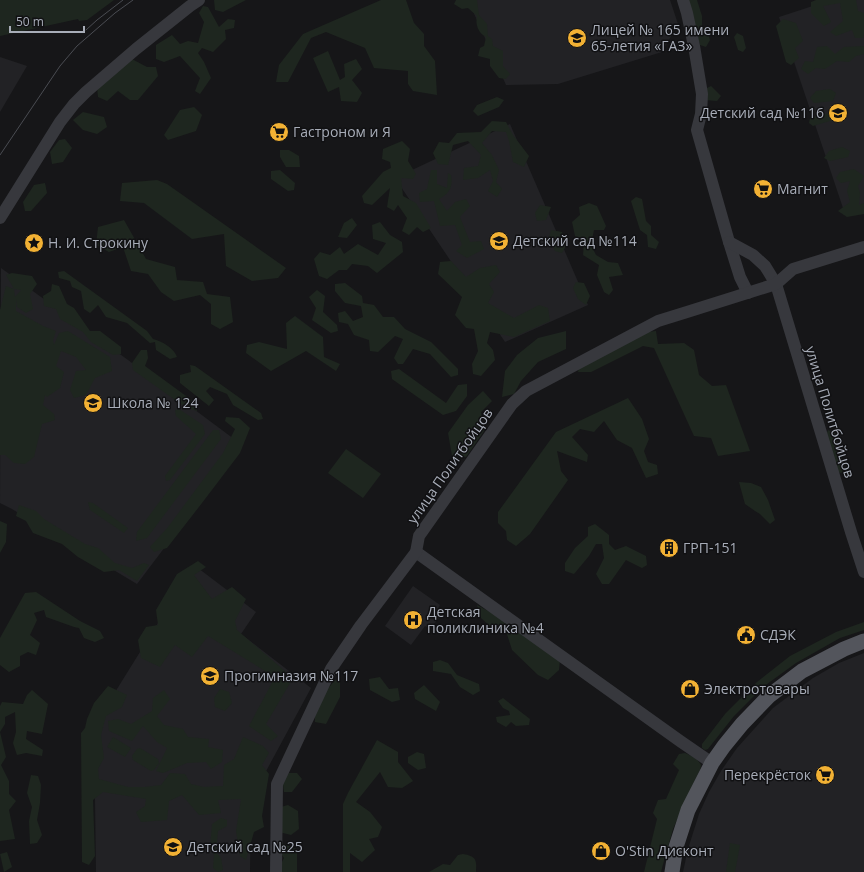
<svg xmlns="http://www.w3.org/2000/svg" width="864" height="872" font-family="'Open Sans',sans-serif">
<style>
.built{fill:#222225}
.green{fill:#1e261f}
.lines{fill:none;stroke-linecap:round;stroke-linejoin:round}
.minor{stroke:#37383d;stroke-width:12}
.major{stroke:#53555c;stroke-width:15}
.tram{stroke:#4a4c52;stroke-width:1}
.labels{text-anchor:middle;stroke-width:3;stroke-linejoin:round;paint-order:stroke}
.poi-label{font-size:14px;fill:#a8adb8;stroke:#111113;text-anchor:start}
.street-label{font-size:14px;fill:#a8adb8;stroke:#111113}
</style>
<rect width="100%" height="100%" fill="#161618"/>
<g class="built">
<polygon points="468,0 670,0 678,24 662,52 558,84 506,85"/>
<polygon points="831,0 864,0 864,210 845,214 779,17"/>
<polygon points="0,57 27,66 0,112"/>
<polygon points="510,124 588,305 505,342 395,178"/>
<polygon points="1,268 128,360 242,445 137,584 12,509 0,503"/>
<polygon points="194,565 256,612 241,634 311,688 251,799 250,872 96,872 94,726"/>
<polygon points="413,586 440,605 437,610 442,614 430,629 425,626 411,645 385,626"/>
<polygon points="864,653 864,872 683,872 688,849 699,814 709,792 721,771 737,748 773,708 813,678 839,663"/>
</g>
<g class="green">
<polygon points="0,0 114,0 87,20 79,21 78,19 0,36"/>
<polygon points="214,0 246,0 223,12 215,10"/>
<polygon points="381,0 406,0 414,23 424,34 424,46 435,61 437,95 413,91 408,84 408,71 374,68 365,48 326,32 311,38 288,82 276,82 279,65 303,34"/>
<path d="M456,0H477L479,15L487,24L488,36L492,39L493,46L503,51V66L510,74L506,79L499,78L490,66V59L478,56L480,48L484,46L486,37C478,33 475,24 477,16L468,8L462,9L454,4Z"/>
<polygon points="686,0 697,0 702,16 702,26 707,29 710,40 706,47 700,45 697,34 698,27 694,25"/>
<polygon points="816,0 856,0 858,11 864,13 864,34 863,38 855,38 852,30 836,36 830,32 843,21 840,3 823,6 831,22 824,26 811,13 811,2"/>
<polygon points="203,6 208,7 219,27 228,19 235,20 234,28 225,30 226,39 213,52 202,48 198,53 204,62 211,78 200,94 195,91 200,78 180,56 164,62 156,59 156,45 172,35 180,44 188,41 198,43 204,22 199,13"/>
<polygon points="783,19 796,23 803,41 795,48 799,58 791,65 786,62 776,26"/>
<polygon points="737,33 743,36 746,48 743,52 738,50 734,37"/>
<polygon points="827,46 835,54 844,47 864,46 864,54 856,56 849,62 837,61 825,69 816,68 808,74 801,69 805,61 813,62 817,47"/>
<polygon points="328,51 340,80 345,77 344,64 356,59 362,69 352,80 362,93 357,102 341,101 339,87 328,92 313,58"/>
<polygon points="130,58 147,67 156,67 158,76 138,100 130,100 118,91 107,101 98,97 97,87"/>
<polygon points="711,86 721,96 717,101 705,100 703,90"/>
<polygon points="830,89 836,93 833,101 814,103 810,98 816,91"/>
<polygon points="497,97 504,100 499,107 478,116 473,111 477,105"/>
<polygon points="194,107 202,115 196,131 168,140 164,135 180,110"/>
<polygon points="837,111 843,113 840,118 813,126 809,123 810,118"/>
<polygon points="83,112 104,117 107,127 97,134 83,130 73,120"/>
<polygon points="492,121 506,122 513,135 529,156 524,167 513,162 509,141 506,132 492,131 482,143 492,155 499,170 496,182 502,189 497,197 488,191 493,181 490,170 478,178 463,180 464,168 478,166 481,155 468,141 453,145 448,165 438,164 433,153 439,142 449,143 457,133 481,132"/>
<polygon points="65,139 72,148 63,162 52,164 50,152 59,140"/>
<polygon points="402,141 410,149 408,161 416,174 413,179 401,178 403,196 416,203 431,228 423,232 417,227 409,235 402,231 407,218 398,205 394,211 387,207 390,188 372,205 364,203 362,196 383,172 391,168 390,162 382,159 383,149"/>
<polygon points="842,147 850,151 848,157 830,161 824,158 829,151"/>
<polygon points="280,150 289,150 299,156 300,167 286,167 280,157"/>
<polygon points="854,169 864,176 858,186 860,193 859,205 864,203 864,214 847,217 838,211 850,202 847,191 850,181 841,183 836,178 840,172"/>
<polygon points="280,170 295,183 294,190 288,191 271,179 271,171"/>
<path d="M431,170H437V184L447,188L448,173L451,175C453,187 450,193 439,199L447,211L455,202L466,199L470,206L460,217L470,242L481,241L484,249L467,258L456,251L462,245L455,225L440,226L434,201L420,202L419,193L427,189Z"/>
<polygon points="157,180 167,184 286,268 278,278 252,281 226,266 224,234 192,239 144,203 120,201 122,183"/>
<polygon points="45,183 47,193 31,211 25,211 23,202 34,185"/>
<polygon points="636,197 642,199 646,221 651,226 651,235 659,242 656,249 648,247 647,235 640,230 631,201"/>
<polygon points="589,203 597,206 606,226 604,230 594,230 591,245 596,255 608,262 618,263 623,275 609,277 613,290 609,295 604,292 597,275 599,265 583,255 584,242 575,236 572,222 580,215 579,207"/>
<polygon points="540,205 551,207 546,220 537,221 535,213"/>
<polygon points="352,218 357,225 347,238 338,237 344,223"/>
<polygon points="124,220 146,259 175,267 177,280 203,282 207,294 230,297 233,322 220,329 211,324 211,304 200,295 174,301 161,292 148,274 131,271 123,247 109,252 96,245 98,227"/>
<polygon points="380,222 390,235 402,242 403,252 377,273 368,266 352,264 347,270 339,270 327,279 319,276 314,259 320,252 330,255 340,247 344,254 358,244 378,255 386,243 373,239 372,225"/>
<polygon points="551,230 562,232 566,246 562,253 555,251 549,237"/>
<polygon points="451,261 466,277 480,268 496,265 500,272 489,284 494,292 488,303 514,318 539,305 548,308 550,321 514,337 490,332 487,343 493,350 495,360 481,376 473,374 472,364 478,351 474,329 466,328 455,315 462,297 438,274 440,262"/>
<path d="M64,271L147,331L153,339C162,341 174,348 177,357L170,359L156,350L155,342L150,343L127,323L106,317L98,305L90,313L84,309L81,291L72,287L70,281L59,278L58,272Z"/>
<polygon points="12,273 32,276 37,284 30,294 33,309 26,313 17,307 16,299 16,311 43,326 56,331 53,340 54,345 59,333 68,331 110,357 112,371 95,378 86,395 74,398 70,390 76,371 86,370 76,357 61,351 56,366 64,372 60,388 47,397 45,395 43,405 54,414 55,420 42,424 34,457 25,464 14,463 5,455 0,455 0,310 6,286 14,289 15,297 21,290 14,289 6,275"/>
<polygon points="576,282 584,283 590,296 586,305 578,299 573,288"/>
<polygon points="345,283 362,296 363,303 374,305 383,317 394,317 405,329 431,342 458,369 458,375 451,377 430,354 413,349 403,364 398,364 394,358 403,339 395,336 378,352 370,351 369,340 354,335 348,324 339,322 338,313 345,311 353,321 363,317 361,306 345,303 335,291 335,284"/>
<polygon points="52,284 59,286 67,304 74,308 90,331 100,331 121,347 121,354 113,355 91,342 83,332 60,319 56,309 44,306 43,296 51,291"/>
<polygon points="317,290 325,296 323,312 337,325 338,331 331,333 312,320 316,308 309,297"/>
<polygon points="295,316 323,337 324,357 340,364 336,371 306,351 271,371 246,353 247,345 259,342 287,349 286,323"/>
<polygon points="566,331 566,349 538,362 521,381 514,394 502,397 505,371 517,355 538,338"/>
<polygon points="656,331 658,344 684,343 694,350 699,375 712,386 726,385 750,451 718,456 711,438 694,436 654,348 643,346 591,372 578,372 581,358 646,332"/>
<polygon points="141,350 147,350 148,358 145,366 197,404 197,411 185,407 133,370 132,363"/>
<polygon points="190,365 195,366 261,413 263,419 258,420 233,405 227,394 210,387 206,391 214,400 209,406 180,383 180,375 191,372"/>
<polygon points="399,369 446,403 458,385 467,384 467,396 456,411 443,415 392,379 391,371"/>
<polygon points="483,391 492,401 481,412 484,431 466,457 452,456 448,433 468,405"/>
<polygon points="628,398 642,419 649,439 644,451 648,462 657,465 658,474 646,478 632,448 617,440 604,421 594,432 580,429 572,437 588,455 587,462 557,451 561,471 568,480 530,534 516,546 507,540 506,531 498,523 498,512 556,432"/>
<polygon points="179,409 203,425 205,434 170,480 166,481 165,476 196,434 176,416 175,410"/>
<polygon points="226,417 239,418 250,428 240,453 202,503 167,548 154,552 150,547 168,527 223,453 235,429 225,421"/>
<polygon points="213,430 219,430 221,439 147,538 136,541 137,532"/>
<polygon points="828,430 835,433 845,470 841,473 837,472 826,435"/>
<polygon points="346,449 381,474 363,498 328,473"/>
<polygon points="739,482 751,483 761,487 768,500 775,520 770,524 760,514 755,511 745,504"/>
<polygon points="88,502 93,503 128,528 124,533 90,510"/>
<polygon points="19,505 36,511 44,519 85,544 98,548 115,563 132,568 144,563 149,565 137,581 119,570 104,572 78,557 62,544 33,533 26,521 16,516"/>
<polygon points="0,521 7,524 6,542 0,553"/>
<polygon points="595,524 609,535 609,544 615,550 626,546 646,556 647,565 642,568 626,560 609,584 602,584 596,574 604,558 602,544 596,544 589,556 574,574 565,571 565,563 575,548 588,536 588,527"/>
<polygon points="198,561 206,567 194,575 212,599 232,587 246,599 235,621 237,630 293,678 266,724 278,736 271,741 249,726 275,677 208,636 192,657 175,645 160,667 141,658 138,640 146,627 158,625 156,610 177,574"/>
<polygon points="36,592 80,621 100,631 104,638 95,642 84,638 79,628 74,627 46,617 44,610 34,613 37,620 30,635 40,643 36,655 28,652 20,656 20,666 9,672 0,665 0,638 25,593"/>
<polygon points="477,605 505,620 560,660 559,670 548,680 538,675 512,650 506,631 493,629 481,618"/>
<polygon points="864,622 864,630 840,638 796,663 763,687 734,716 708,749 705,750 702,748 702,744 725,714 757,682 790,656 836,632"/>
<polygon points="440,660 448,663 457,675 479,684 480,691 473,695 460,687 451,674 433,671 433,662"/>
<polygon points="380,677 389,689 398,688 400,700 392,702 370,690 369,679"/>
<polygon points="335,680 340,681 340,697 326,724 315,722 315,716 325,692"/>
<polygon points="424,685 440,702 436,711 415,699 414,693"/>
<polygon points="108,686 127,695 122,707 106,716 101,735 104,758 98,769 99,779 128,787 145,787 161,785 170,773 185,774 191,784 204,787 223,786 224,765 234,759 243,737 263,746 269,753 262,765 269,774 262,816 264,827 254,832 246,860 240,856 236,831 241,799 218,800 221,813 199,815 182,795 169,801 167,820 141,822 136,812 145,806 146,799 103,792 93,800 95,856 89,865 82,862 81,733 85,728 87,719 94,703"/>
<polygon points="220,689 229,692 232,703 225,711 215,707 214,698"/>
<polygon points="32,690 48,704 42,734 27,731 26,739 43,750 42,756 26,753 17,755 13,743 16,732 15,712 5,717 5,724 0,732 6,757 1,765 9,781 9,794 16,801 9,810 15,839 0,841 0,706 2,702 23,704 27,695"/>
<polygon points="164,690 170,699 157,716 164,725 183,729 188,737 209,739 208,747 223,750 222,762 211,769 206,762 187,763 163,773 156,771 167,748 157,742 143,726 132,741 109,731 108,721 118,719 131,724 152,711 153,698"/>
<polygon points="503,698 530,719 529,725 516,726 511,722 506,727 497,722 496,717 510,715 509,711 503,708 498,701"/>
<polygon points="113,737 131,748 125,757 107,747"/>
<polygon points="377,740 398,752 398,762 413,781 402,788 388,787 380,772 356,802 370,812 382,827 378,837 369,839 375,850 362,862 350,853 350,872 343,872 343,804 348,793"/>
<polygon points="140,748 158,759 159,763 154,770 151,771 133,760 132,756 137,749"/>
<polygon points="417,752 424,754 426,768 418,770 408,763 408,757"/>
<path d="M685,753C692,756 697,758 701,765L700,770L692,786L673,829L665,857L661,872H644L657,819L653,813L658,800L666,799L679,770L673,764L679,754Z"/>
<polygon points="289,773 297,773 302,779 292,792 284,792 282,778"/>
<polygon points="31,775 38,776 41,785 40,803 37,820 42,835 37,843 30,844 29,821 32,807 27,793"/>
<polygon points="288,805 298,811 299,829 291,835 279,832 277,808"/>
<polygon points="221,818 227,820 227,826 218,831 216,852 221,858 223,870 218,872 213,868 214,855 210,848 212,824"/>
<polygon points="281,843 297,849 297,872 277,872 284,858 277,847"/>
<polygon points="730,843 740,845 735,872 726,872"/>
<polygon points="7,852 12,867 4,872 0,854"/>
<path d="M463,854C476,856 477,860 476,872H429L443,864L450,865L458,855Z"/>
</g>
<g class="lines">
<g class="minor">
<polyline points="683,0 687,13 694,46 702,94 701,114 697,130 729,242 740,277 748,293"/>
<polyline points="0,218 60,122 74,104 86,92 136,49 190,6 199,0"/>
<polyline points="729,242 753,255 765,266 776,284 851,532 864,572"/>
<polyline points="416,552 680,741 712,763"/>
<polyline points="276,872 277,784 331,669 361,625 416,552 419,536 512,404 526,391 658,321 687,312 776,284 793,269 864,247"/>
</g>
<polyline class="major" points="672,872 676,847 688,810 712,763 724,746 742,724 769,696 802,671 844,649 864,641"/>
<g class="tram">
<polyline points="86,30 97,20 123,0"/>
<polyline points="0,155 60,66 77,46 115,13 133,0"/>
</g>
</g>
<defs>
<g id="school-disc" transform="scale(1)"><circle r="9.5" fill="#f2b134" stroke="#111113"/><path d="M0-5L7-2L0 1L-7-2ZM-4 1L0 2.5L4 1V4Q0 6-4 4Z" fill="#111"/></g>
<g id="supermarket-disc" transform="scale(1)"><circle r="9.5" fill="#f2b134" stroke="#111113"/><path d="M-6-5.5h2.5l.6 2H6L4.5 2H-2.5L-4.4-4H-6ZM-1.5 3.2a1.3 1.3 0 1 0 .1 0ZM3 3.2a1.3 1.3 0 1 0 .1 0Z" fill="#111"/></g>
<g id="sight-disc" transform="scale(1)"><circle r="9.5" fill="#f2b134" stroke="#111113"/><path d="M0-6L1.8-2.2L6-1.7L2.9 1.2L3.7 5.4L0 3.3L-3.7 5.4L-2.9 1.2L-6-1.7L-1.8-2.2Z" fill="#111"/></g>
<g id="building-disc" transform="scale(1)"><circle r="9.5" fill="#f2b134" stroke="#111113"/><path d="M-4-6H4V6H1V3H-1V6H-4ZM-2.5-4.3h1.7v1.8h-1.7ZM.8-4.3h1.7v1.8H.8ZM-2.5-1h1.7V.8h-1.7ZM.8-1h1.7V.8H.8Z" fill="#111"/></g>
<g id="hospital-disc" transform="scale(1)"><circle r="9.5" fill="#f2b134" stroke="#111113"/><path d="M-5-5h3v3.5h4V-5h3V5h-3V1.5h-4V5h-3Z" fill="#111"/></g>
<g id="civic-disc" transform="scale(1)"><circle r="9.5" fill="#f2b134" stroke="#111113"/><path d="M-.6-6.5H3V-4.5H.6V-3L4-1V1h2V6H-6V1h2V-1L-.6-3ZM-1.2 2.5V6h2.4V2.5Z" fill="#111"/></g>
<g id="shop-disc" transform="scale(1)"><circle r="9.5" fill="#f2b134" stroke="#111113"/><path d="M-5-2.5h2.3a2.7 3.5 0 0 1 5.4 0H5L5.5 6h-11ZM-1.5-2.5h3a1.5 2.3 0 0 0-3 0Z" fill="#111"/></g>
</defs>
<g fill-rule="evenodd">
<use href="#school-disc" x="577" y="38"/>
<use href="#school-disc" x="838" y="113"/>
<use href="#supermarket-disc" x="279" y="132"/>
<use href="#supermarket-disc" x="763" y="189"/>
<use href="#school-disc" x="499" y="241"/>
<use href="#sight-disc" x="34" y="243"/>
<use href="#school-disc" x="93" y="403"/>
<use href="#building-disc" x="669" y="548"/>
<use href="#hospital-disc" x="413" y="620"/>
<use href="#civic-disc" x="746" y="635"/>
<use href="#school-disc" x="210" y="676"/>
<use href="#shop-disc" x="690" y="689"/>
<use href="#supermarket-disc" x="825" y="775"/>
<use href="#school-disc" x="173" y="847"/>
<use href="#shop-disc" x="601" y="851"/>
</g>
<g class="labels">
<g class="poi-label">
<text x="591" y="35">Лицей № 165 имени<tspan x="591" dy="16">65-летия «ГАЗ»</tspan></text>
<text x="824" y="118" text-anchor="end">Детский сад №116</text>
<text x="293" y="137">Гастроном и Я</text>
<text x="777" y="194">Магнит</text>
<text x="513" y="246">Детский сад №114</text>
<text x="48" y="248">Н. И. Строкину</text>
<text x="107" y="408">Школа № 124</text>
<text x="683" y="553">ГРП-151</text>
<text x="427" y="617">Детская<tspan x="427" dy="16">поликлиника №4</tspan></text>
<text x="760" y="640">СДЭК</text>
<text x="224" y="681">Прогимназия №117</text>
<text x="704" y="694">Электротовары</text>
<text x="811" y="780" text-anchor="end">Перекрёсток</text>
<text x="187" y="852">Детский сад №25</text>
<text x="615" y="856">O'Stin Дисконт</text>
</g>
<g class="street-label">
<text transform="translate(830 412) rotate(73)" y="5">улица Политбойцов</text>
<text transform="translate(450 466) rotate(-55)" y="5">улица Политбойцов</text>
</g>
</g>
<path d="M10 26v6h74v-6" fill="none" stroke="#a8adb8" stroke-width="2"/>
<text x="16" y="26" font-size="12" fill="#a8adb8" stroke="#111113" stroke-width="3" paint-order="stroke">50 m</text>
</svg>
